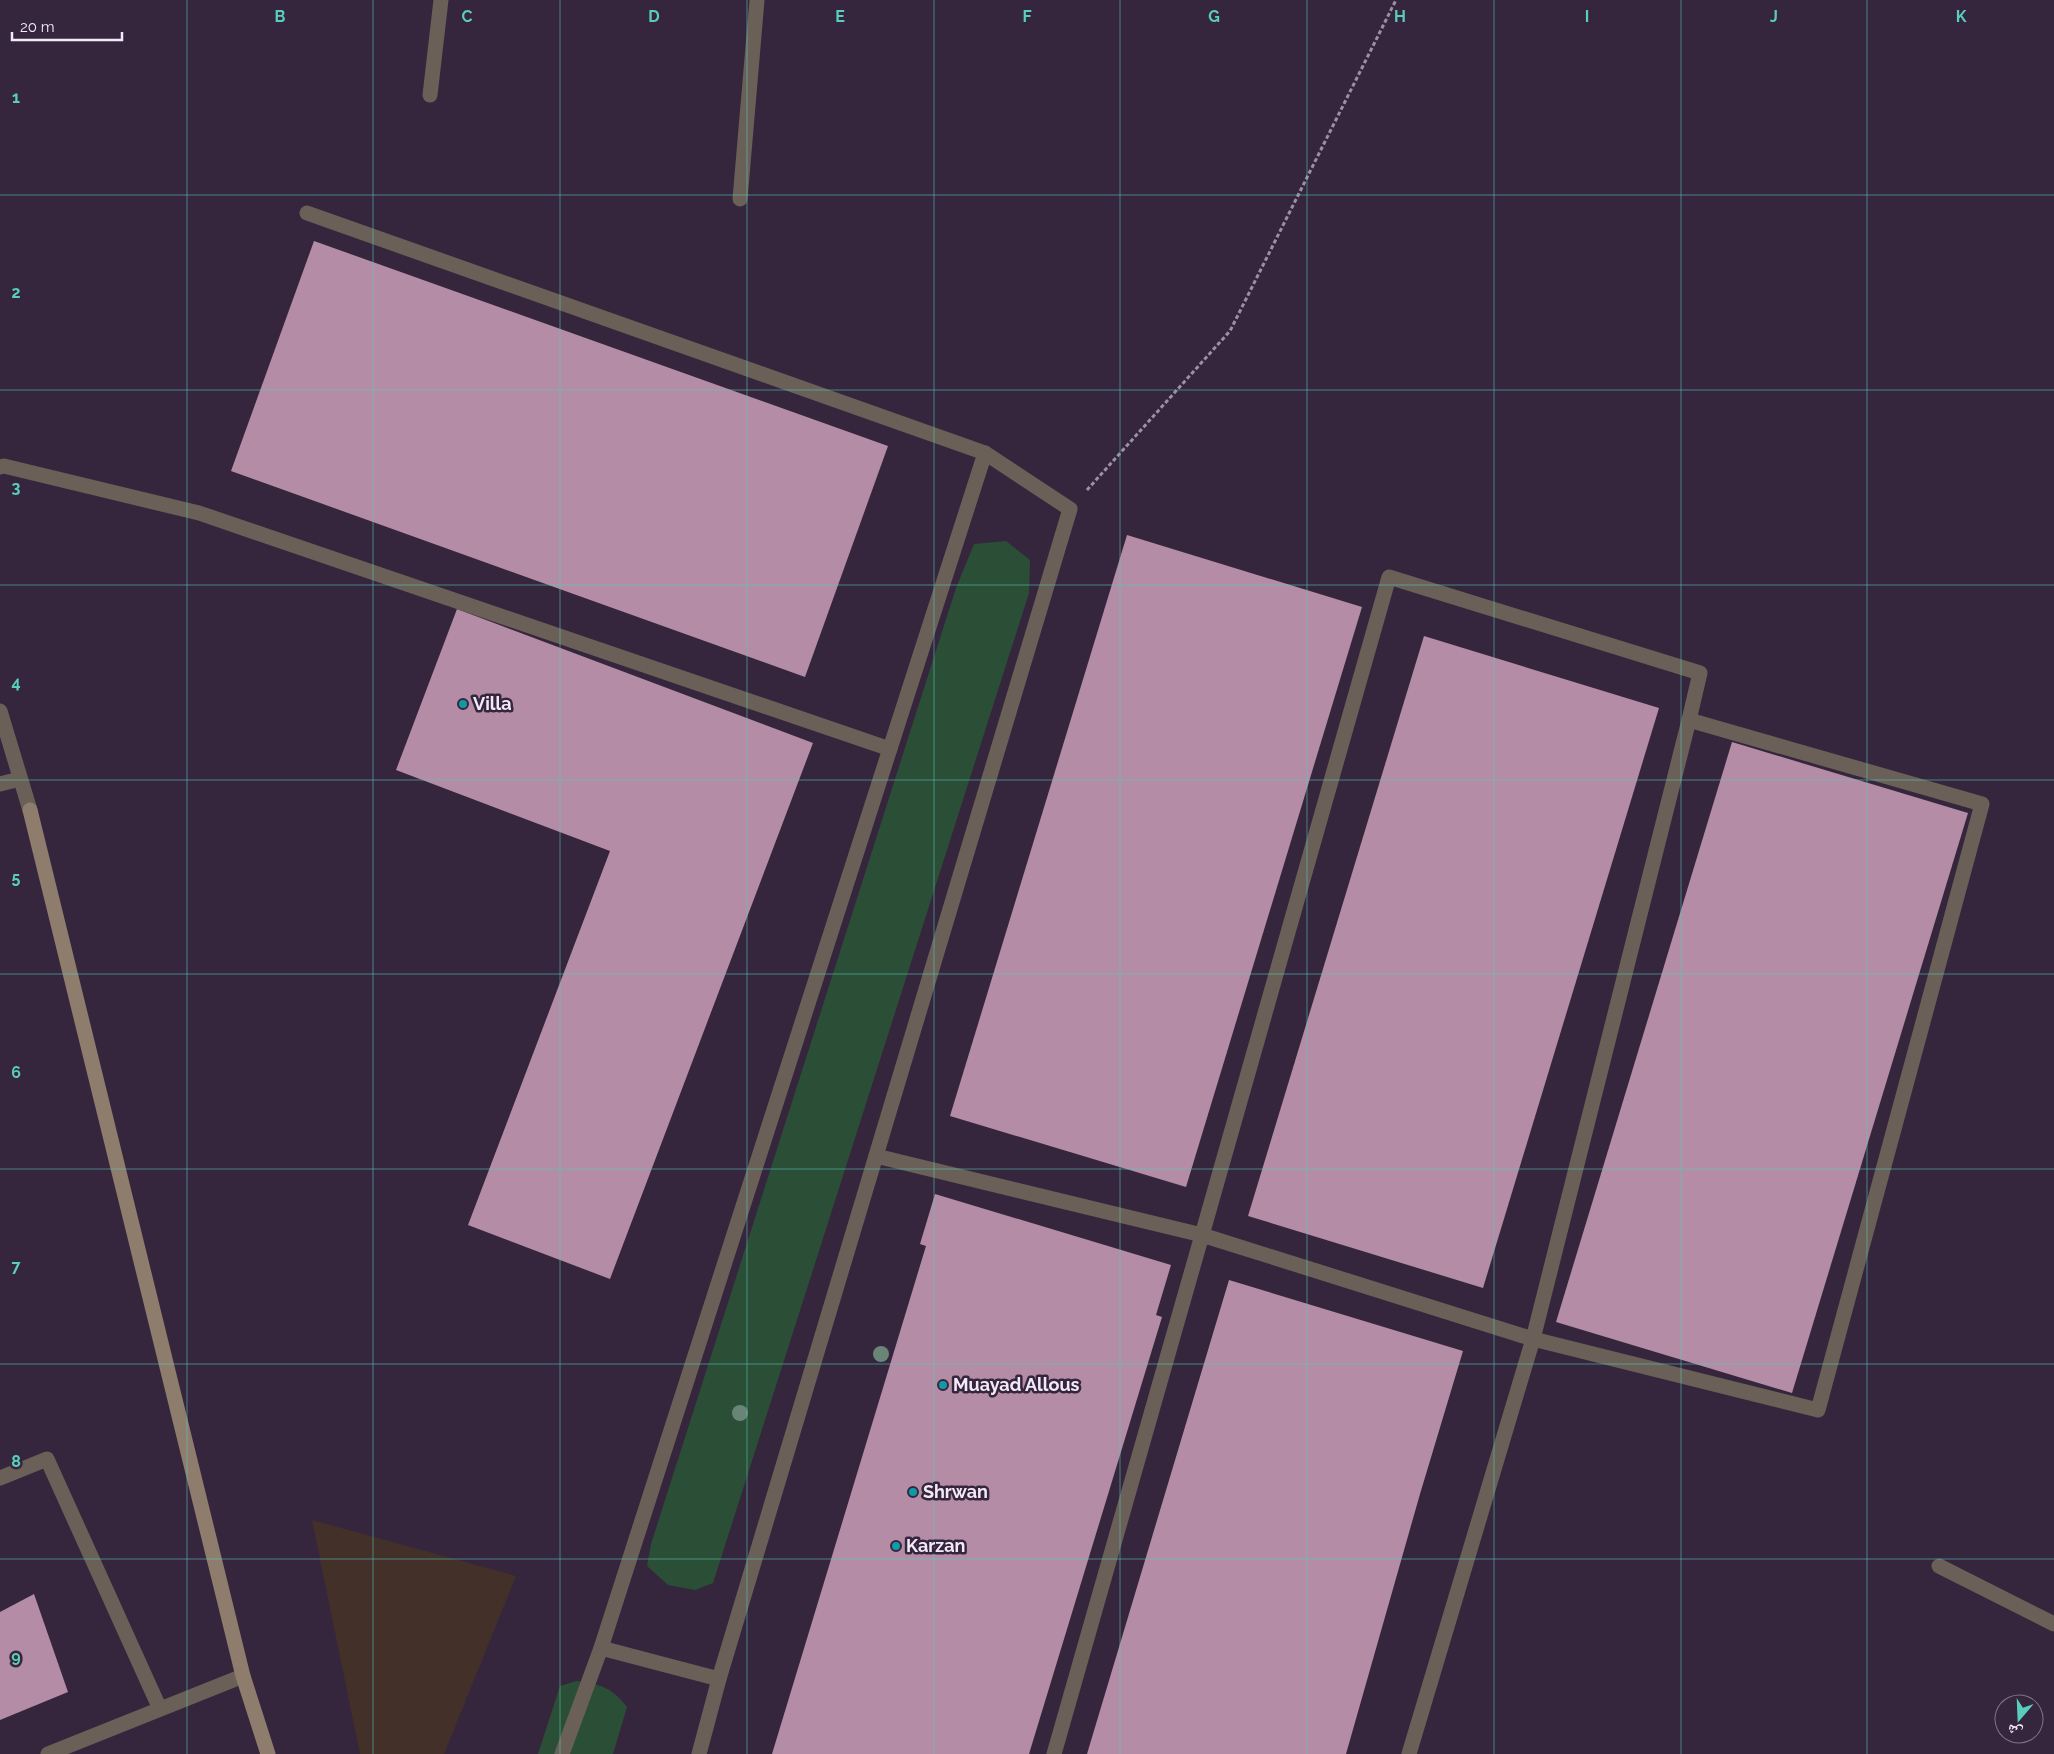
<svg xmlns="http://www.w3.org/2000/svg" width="2054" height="1754" font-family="Raleway,'Noto Naskh Arabic',sans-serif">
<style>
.industrial{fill:#433029}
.green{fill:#2b4e37}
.building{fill:#b48ca5}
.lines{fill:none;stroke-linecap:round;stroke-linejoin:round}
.path{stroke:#9c90a3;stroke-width:3;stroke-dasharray:4 2.5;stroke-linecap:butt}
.street{stroke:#6b6057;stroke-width:15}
.secondary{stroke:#8e7c6d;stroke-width:15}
.tree{fill:#698578}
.grid{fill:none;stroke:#5acebd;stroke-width:1;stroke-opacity:0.55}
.culture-dot{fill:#0f9aa8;stroke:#36263d;stroke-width:2}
.labels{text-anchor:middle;stroke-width:5;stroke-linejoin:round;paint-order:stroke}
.poi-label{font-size:18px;font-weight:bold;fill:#f3eaf9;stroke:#36263d;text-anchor:start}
.grid-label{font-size:16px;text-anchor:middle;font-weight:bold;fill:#5acebd;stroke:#36263d;stroke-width:5;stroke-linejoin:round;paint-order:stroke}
</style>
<rect width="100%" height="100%" fill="#36263d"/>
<polygon class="industrial" points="312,1520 516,1576 444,1754 360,1754"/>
<g class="green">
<polygon points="1006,541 1030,560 1029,593 713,1583 695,1590 668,1585 647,1566 651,1544 956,588 974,544"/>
<path d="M577,1681C602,1685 611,1687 627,1707L613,1754H538L560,1686Z"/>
</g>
<g class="building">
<polygon points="314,241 888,446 805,677 231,471"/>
<polygon points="1127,535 1362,607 1186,1187 950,1116"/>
<polygon points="457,609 813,743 610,1279 468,1225 610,851 396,770"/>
<polygon points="1424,636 1659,708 1483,1288 1248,1216"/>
<polygon points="1732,742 1968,813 1792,1393 1556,1322"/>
<polygon points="935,1194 1171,1265 1156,1315 1162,1317 1029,1754 772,1754 926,1246 920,1244"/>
<polygon points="1229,1280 1463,1351 1420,1494 1346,1754 1087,1754"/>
<polygon points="34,1594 68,1692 0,1720 0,1612"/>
</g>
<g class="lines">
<polyline class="path" points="1087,490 1230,331 1396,0"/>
<g class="street">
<polyline points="430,95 441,0"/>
<polyline points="740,199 757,0"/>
<polyline points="307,213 985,453 1070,509 719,1679 699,1754"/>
<polyline points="0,467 4,466 199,513 890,749"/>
<polyline points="0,711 30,810"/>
<polygon points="1689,720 1982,804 1818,1410 1533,1339"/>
<polyline points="0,784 20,779"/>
<polyline points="876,1156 1202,1235 1389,577 1700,673 1689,720"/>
<polyline points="0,1478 47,1459 160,1709"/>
<polyline points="1939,1566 2054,1624"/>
<polyline points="601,1648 719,1679"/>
<polyline points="48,1754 243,1676"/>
<polyline points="562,1754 601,1648 985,453"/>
<polyline points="1054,1754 1202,1235 1533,1339 1409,1754"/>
</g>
<polyline class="secondary" points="30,810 243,1676 268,1754"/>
</g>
<g class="tree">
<circle cx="881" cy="1354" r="8"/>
<circle cx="740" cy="1413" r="8"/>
</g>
<path class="grid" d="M187,0V1754M373,0V1754M560,0V1754M747,0V1754M934,0V1754M1120,0V1754M1307,0V1754M1494,0V1754M1681,0V1754M1867,0V1754M0,195H2054M0,390H2054M0,585H2054M0,780H2054M0,974H2054M0,1169H2054M0,1364H2054M0,1559H2054"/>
<g class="culture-dot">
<circle cx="463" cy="704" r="5"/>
<circle cx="943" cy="1385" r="5"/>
<circle cx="913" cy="1492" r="5"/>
<circle cx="896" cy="1546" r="5"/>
</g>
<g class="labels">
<g class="poi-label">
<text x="473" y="710">Villa</text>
<text x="953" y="1391">Muayad Allous</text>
<text x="923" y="1498">Shrwan</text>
<text x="906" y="1552">Karzan</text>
</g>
</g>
<g class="grid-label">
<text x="280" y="22">B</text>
<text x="467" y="22">C</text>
<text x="654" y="22">D</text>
<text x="840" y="22">E</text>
<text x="1027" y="22">F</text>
<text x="1214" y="22">G</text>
<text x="1400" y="22">H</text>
<text x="1587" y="22">I</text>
<text x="1774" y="22">J</text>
<text x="1961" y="22">K</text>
<text x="16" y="103">1</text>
<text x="16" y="298">2</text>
<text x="16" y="493">3</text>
<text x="16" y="688">4</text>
<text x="16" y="883">5</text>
<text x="16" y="1078">6</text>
<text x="16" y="1272">7</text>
<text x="16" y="1467">8</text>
<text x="16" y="1662">9</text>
</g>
<g transform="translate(2019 1719) rotate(199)"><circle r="24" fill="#36263d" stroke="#827488"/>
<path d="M0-4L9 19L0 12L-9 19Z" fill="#5acebd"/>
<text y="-8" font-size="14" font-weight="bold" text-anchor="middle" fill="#f3eaf9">ش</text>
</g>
<path d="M12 32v8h110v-8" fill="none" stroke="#f3eaf9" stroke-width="2.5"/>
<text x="20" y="32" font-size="15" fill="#f3eaf9" stroke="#36263d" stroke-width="4" paint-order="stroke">20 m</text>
</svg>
